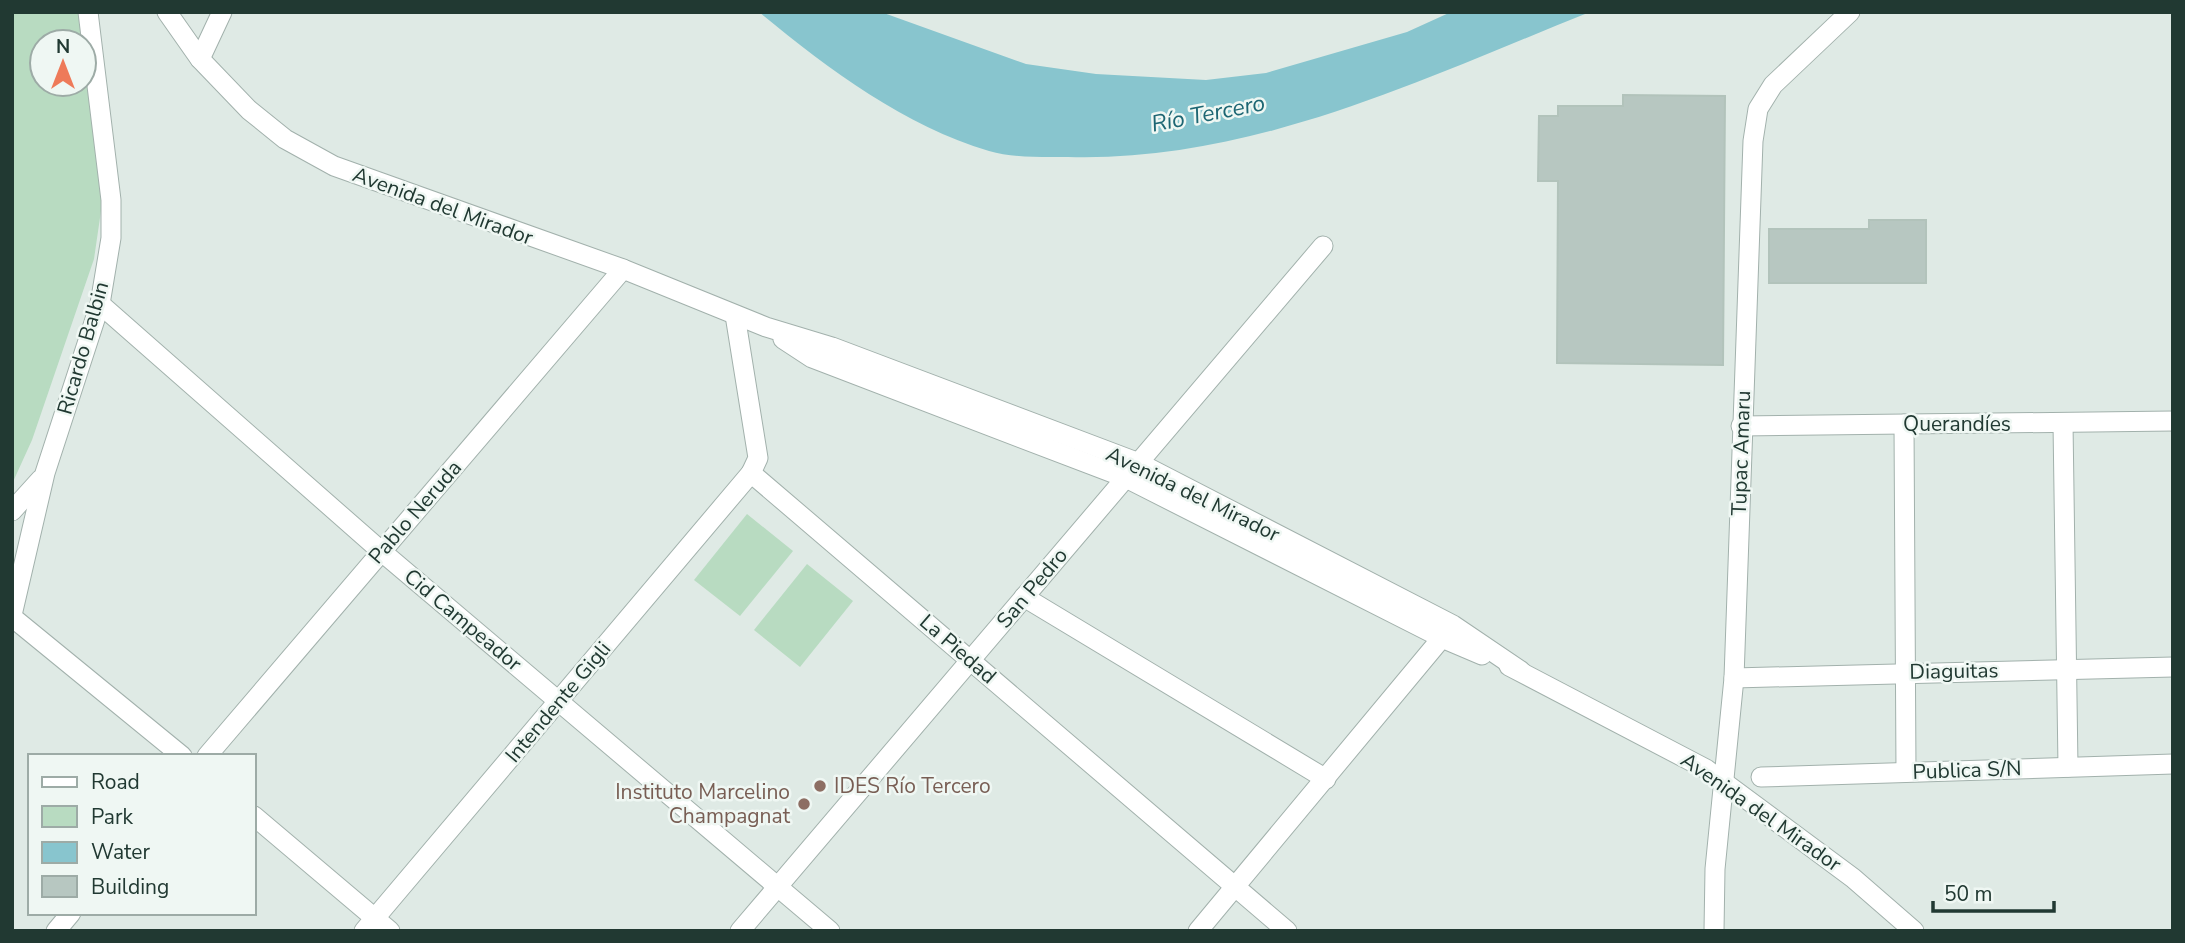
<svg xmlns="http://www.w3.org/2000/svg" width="2185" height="943" font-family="'Nunito Sans',sans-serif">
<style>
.green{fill:#b8dbc1}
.water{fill:#88c5ce}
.building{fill:#b7c7c1;stroke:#b2c3bb;stroke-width:2}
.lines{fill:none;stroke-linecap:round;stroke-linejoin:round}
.minor-casing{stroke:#a2b1ac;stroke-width:21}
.minor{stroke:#fff;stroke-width:19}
.education-dot{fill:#8d6e63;stroke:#eff7f3;stroke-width:2.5}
.labels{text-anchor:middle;stroke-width:5;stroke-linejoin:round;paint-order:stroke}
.street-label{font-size:21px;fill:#213932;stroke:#eff7f3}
.education-label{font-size:21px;fill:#785e54;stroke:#eff7f3;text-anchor:start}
.water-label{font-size:23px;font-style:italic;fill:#1d6673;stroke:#eff7f3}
</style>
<rect width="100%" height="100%" fill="#dfeae5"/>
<g class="green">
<polygon points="12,12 81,12 83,42 42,42 42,84 84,84 84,47 102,204 94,259 32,440 12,484"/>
<polygon points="747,514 793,551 740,616 694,580"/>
<polygon points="807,564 853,601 800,667 754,630"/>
</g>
<path class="water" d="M759,12H881L1026,64L1096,74L1206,80L1266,73L1407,32L1451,12H1590C1422,79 1254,162 1068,157C1043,157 1013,158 989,151C904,126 827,68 759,12Z"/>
<g class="building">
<polygon points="1623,95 1725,96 1723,365 1557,363 1558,181 1538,181 1539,116 1558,116 1558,106 1623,106"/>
<polygon points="1869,220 1926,220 1926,283 1769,283 1769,229 1869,229"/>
</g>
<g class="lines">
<g class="minor-casing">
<g id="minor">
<polyline points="167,12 200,59 249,110 285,139 334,166 623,269 766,327 832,347 1139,463 1453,625 1521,671"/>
<polyline points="200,59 222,12"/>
<polyline points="100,304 381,551 830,931"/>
<polyline points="735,315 758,458 751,473 1287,931"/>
<polyline points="783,339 812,358 1126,478 1442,638 1482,655"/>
<polyline points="2063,423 2068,767"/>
<polyline points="1904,424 1906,772"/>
<polyline points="1741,426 2173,421"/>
<polyline points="12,511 41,479"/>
<polyline points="1024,597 1326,779"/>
<polyline points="12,615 45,473 100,304 111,238 111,200 88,12"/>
<polyline points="12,617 182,756"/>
<polyline points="1509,666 1706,769 1853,878 1914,931"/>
<polyline points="1734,678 2173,667"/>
<polyline points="207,756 623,269"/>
<polyline points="1761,777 2173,764"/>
<polyline points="254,816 390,931"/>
<polyline points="56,931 71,913"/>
<polyline points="364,931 751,473"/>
<polyline points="740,931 1323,246"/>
<polyline points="1198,931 1450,628"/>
<polyline points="1714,931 1715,869 1734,678 1753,141 1758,109 1773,85 1850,12"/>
</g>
</g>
<use href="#minor" class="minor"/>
</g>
<g class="education-dot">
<circle cx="820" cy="786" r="7"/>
<circle cx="804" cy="804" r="7"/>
</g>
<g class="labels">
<g class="street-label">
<text transform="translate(443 206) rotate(20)" y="7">Avenida del Mirador</text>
<text transform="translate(83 348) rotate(-74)" y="7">Ricardo Balbin</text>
<text x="1957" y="431">Querandíes</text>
<text transform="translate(1741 453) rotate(-88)" y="7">Tupac Amaru</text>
<text transform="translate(1193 494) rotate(26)" y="7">Avenida del Mirador</text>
<text transform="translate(415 512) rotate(-49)" y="7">Pablo Neruda</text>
<text transform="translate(1032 588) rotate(-50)" y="7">San Pedro</text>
<text transform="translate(463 620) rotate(40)" y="7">Cid Campeador</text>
<text transform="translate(958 649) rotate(41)" y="7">La Piedad</text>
<text transform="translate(1954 671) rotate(-1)" y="7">Diaguitas</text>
<text transform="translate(558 702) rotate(-50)" y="7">Intendente Gigli</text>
<text transform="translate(1967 770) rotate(-2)" y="7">Publica S/N</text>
<text transform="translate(1761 812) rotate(35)" y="7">Avenida del Mirador</text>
</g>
<g class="education-label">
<text x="834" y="793">IDES Río Tercero</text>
<text x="790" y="799" text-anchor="end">Instituto Marcelino<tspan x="790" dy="24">Champagnat</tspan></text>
</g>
<g class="water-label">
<text transform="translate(1208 113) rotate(-11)" y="8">Río Tercero</text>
</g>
</g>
<rect width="2185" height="943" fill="none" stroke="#213932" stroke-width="28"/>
<rect x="28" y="754" width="228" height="161" fill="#eff7f3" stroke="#9daba6" stroke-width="2"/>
<rect x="42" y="777" width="35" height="10" fill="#ffffff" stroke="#9daba6" stroke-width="2"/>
<text x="91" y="789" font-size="21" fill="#213932">Road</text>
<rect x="42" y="806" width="35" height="21" fill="#b8dbc1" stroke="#9daba6" stroke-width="2"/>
<text x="91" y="824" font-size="21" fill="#213932">Park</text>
<rect x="42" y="842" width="35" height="21" fill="#88c5ce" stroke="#9daba6" stroke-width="2"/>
<text x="91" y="859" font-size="21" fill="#213932">Water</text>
<rect x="42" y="876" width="35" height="21" fill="#b7c7c1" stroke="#9daba6" stroke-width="2"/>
<text x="91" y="894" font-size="21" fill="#213932">Building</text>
<g transform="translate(63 63)"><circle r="33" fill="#eff7f3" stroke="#9daba6" stroke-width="2"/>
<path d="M0-5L12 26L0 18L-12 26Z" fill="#ee7a59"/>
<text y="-10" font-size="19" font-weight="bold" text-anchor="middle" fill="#213932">N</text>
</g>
<path d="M1933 901v10h121v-10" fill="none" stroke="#213932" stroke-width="3.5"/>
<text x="1944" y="901" font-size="21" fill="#213932" stroke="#eff7f3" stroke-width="5" paint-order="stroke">50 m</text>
</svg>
